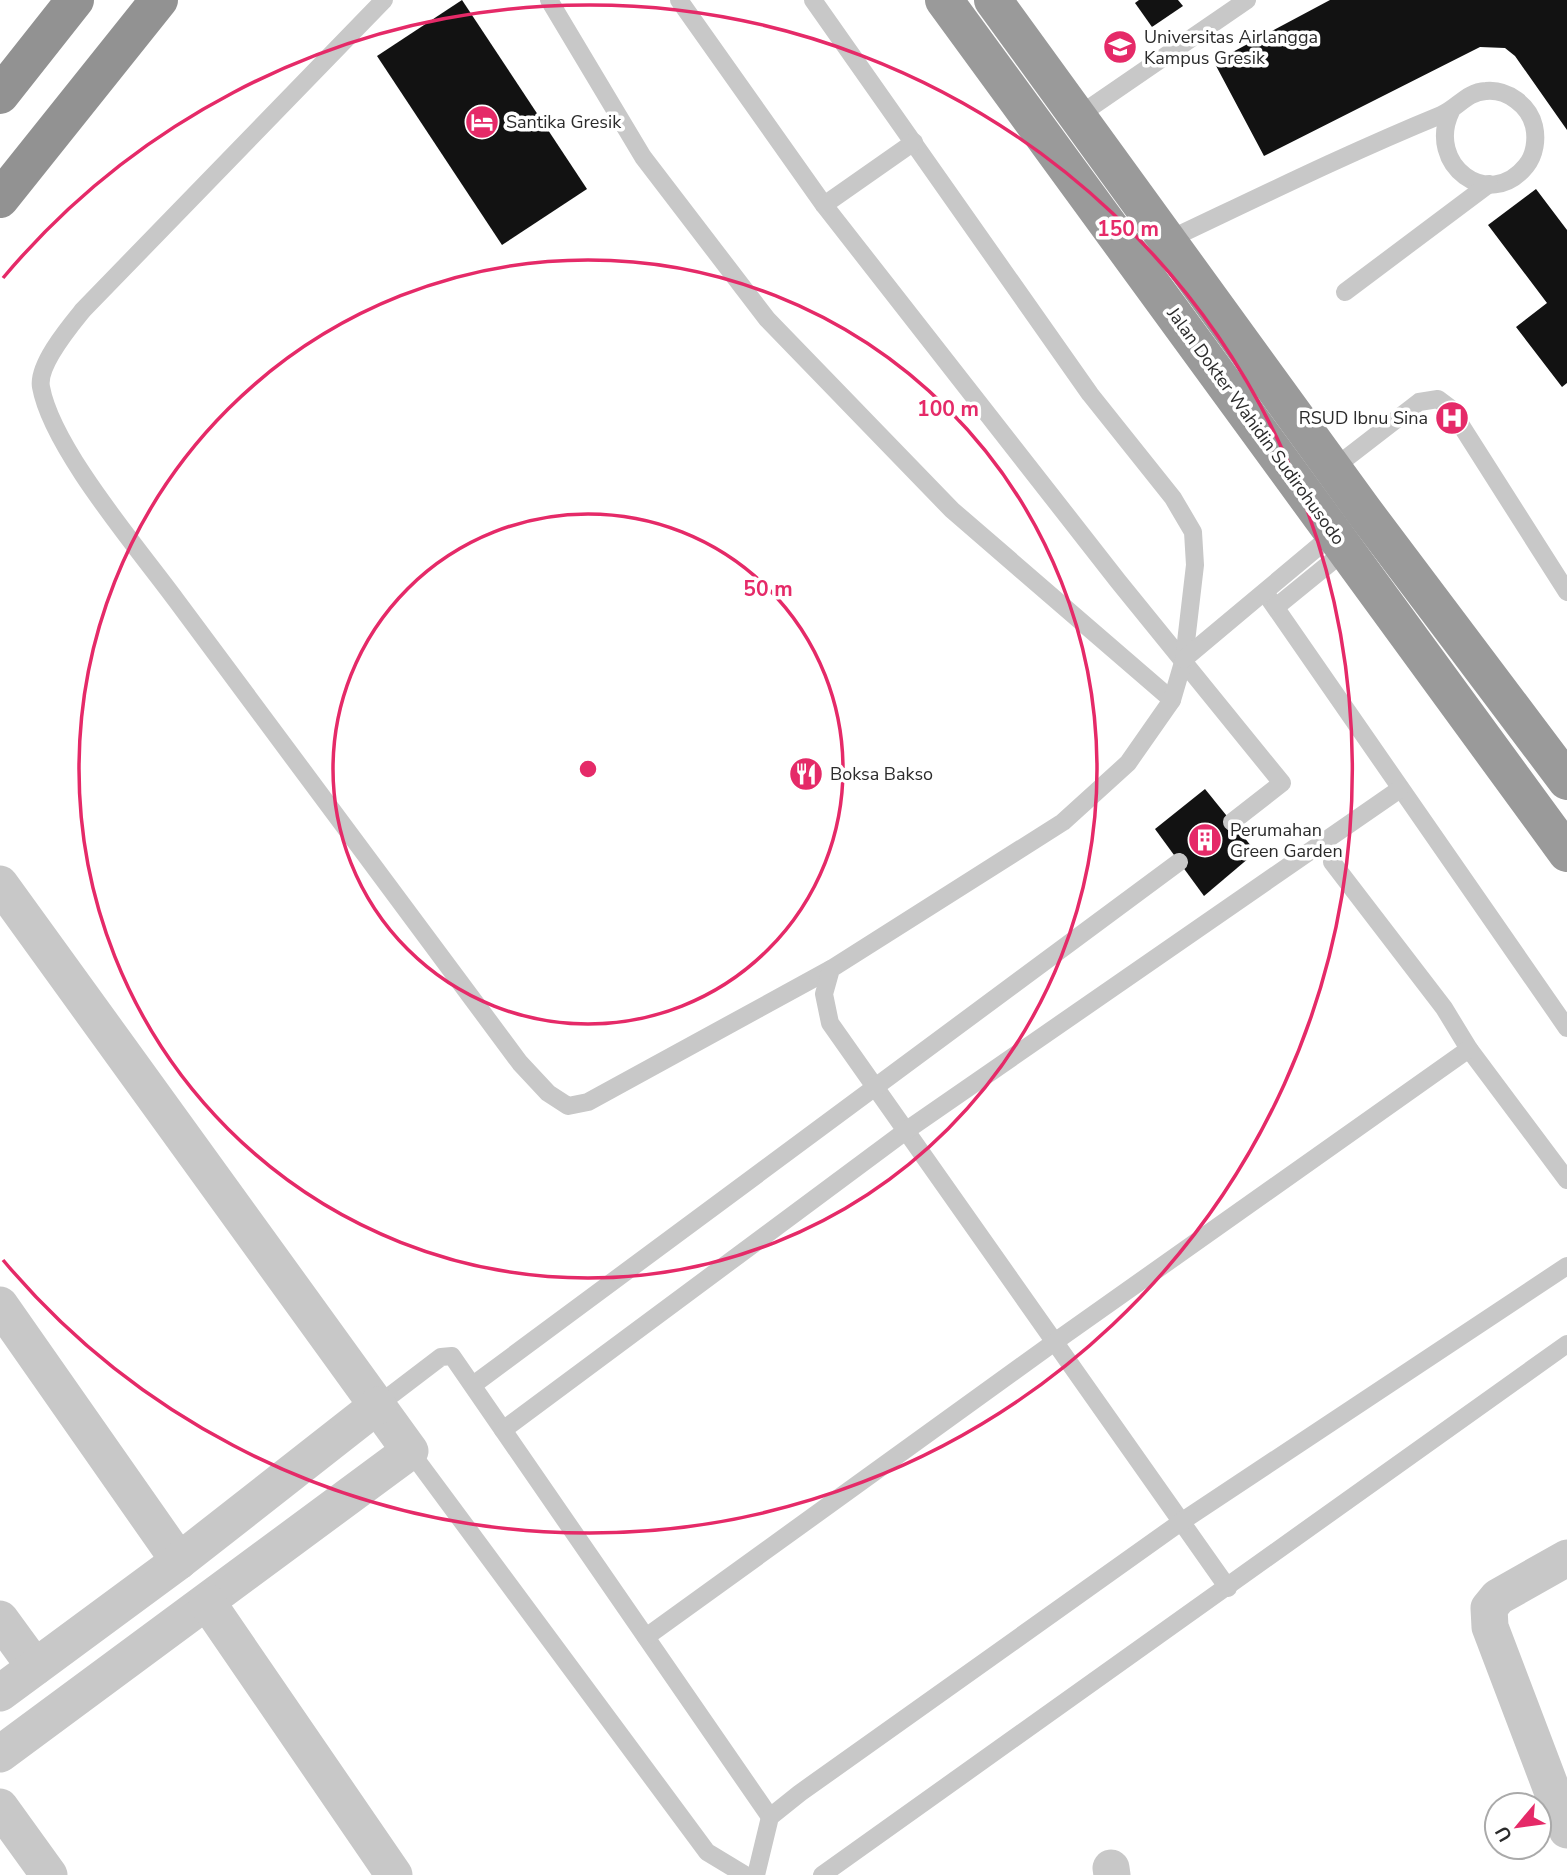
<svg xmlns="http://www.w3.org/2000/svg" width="1567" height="1875" font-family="'Nunito Sans',sans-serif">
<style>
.building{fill:#121212}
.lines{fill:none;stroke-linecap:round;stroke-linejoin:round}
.service{stroke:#c8c8c8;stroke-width:18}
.minor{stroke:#c8c8c8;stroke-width:37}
.trunk{stroke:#9a9a9a;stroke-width:38}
.motorway{stroke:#929292;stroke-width:38}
.ring{fill:none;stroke:#e52a68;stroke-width:3.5}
.labels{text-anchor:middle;stroke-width:7;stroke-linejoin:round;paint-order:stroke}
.poi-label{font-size:18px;fill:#2b2b2b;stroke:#fff;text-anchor:start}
.street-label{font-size:18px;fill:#2b2b2b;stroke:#fff}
.centre{fill:#e52a68;stroke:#fff;stroke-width:3.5}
.ring-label{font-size:21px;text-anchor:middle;font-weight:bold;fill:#e52a68;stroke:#fff;stroke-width:7;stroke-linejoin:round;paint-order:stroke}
</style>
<rect width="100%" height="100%" fill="#fff"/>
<g class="building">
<polygon points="462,0 587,189 502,245 377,56"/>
<polygon points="1139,0 1178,0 1183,6 1152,27 1135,3"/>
<polygon points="1330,0 1567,0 1567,130 1515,56 1505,48 1480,47 1264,156 1214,62"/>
<polygon points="1536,189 1567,230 1567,383 1562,387 1516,327 1547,303 1488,225"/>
<polygon points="1205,789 1256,852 1204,896 1155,829"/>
</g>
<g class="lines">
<g class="service">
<path d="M384,0L83,310C70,326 37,365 41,387C52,448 137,547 176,600C290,755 406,908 520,1063L548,1093L568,1106L588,1102L831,969"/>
<polyline points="549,0 643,157 767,319 952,510 1172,700"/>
<polyline points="679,0 824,205 1118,581 1282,783 1232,822"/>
<polyline points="813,0 1090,394 1173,498 1193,532 1195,565 1184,659 1172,700 1128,763 1063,822 831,969 824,994 830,1023 1228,1588"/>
<polyline points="1078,116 1247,0"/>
<polyline points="824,205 914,142"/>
<path d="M1132,257C1235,209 1336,158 1441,115C1458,108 1466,92 1486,91C1507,89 1529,105 1534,126C1537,139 1535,155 1526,166C1489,212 1425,165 1451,111"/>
<polyline points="1345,292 1489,184"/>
<polyline points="1331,470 1419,402 1438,399 1450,408 1567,592"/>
<polyline points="1266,594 1567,1028"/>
<polyline points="1276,607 1346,550"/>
<polyline points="1184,659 1337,531"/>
<polyline points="1332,862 1444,1008 1469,1049 1567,1180"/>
<polyline points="473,1385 1179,862"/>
<polyline points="378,1405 441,1357 452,1356 770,1817"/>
<polyline points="503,1430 907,1130 1400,789"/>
<polyline points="410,1451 707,1852 745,1875"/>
<polyline points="646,1637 1056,1341 1469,1049"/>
<polyline points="756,1875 770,1817 800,1793 1181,1522 1567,1266"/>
<polyline points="822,1875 1567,1344"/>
</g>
<g class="minor">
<polyline points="0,884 410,1451 0,1754"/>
<polyline points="0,1305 179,1561"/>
<polyline points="1567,1558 1498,1597 1489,1608 1490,1627 1567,1830"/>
<polyline points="207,1602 394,1875"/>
<polyline points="0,1619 35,1667"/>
<polyline points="0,1693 179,1561 378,1405"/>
<polyline points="0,1807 49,1875"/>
<polyline points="1111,1868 1112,1875"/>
</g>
<g class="trunk">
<polyline points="944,0 1567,853"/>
<polyline points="993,0 1363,510 1567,781"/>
</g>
<g class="motorway">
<polyline points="0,95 75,0"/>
<polyline points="0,199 159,0"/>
</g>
</g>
<g class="ring">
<circle cx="588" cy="769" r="255"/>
<circle cx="588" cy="769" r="509"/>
<path d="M3 278A764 764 0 1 1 3 1260"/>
</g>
<defs>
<g id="university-disc" transform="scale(1.75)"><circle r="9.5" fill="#e52a68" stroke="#fff"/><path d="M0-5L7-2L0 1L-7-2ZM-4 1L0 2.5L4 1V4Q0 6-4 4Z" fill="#fff"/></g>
<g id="hotel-disc" transform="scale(1.75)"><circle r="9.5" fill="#e52a68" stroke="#fff"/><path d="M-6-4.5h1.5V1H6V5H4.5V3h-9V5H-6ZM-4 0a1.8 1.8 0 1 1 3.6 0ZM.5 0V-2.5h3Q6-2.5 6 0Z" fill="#fff"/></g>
<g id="hospital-disc" transform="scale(1.75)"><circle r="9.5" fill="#e52a68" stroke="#fff"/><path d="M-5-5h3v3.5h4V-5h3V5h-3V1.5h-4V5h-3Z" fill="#fff"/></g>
<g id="restaurant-disc" transform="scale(1.75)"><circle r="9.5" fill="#e52a68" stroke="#fff"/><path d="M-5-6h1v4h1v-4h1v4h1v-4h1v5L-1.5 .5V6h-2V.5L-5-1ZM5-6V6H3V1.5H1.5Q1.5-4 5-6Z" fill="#fff"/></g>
<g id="building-disc" transform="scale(1.75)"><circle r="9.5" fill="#e52a68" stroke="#fff"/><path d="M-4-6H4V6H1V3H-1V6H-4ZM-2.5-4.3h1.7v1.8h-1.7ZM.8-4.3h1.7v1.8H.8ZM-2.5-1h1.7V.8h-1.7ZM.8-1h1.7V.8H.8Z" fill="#fff"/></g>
</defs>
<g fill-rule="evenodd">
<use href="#university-disc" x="1120" y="47"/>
<use href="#hotel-disc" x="482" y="122"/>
<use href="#hospital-disc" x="1452" y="418"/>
<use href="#restaurant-disc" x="806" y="774"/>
<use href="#building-disc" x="1205" y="840"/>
</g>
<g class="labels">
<g class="poi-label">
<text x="1144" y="43">Universitas Airlangga<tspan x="1144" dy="21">Kampus Gresik</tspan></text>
<text x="506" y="128">Santika Gresik</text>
<text x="1428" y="424" text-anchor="end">RSUD Ibnu Sina</text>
<text x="830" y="780">Boksa Bakso</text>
<text x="1230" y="836">Perumahan<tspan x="1230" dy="21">Green Garden</tspan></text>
</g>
<g class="street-label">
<text transform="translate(1256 426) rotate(54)" y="6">Jalan Dokter Wahidin Sudirohusodo</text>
</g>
</g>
<circle cx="588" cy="769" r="10" class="centre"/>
<g class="ring-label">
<text x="1128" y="236">150 m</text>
<text x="948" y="416">100 m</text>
<text x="768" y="596">50 m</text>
</g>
<g transform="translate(1518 1826) rotate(241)"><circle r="33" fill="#ffffff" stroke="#aaaaaa" stroke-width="2"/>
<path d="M0-5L12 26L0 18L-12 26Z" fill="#e52a68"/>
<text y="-10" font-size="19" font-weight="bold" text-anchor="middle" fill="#2b2b2b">U</text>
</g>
</svg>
